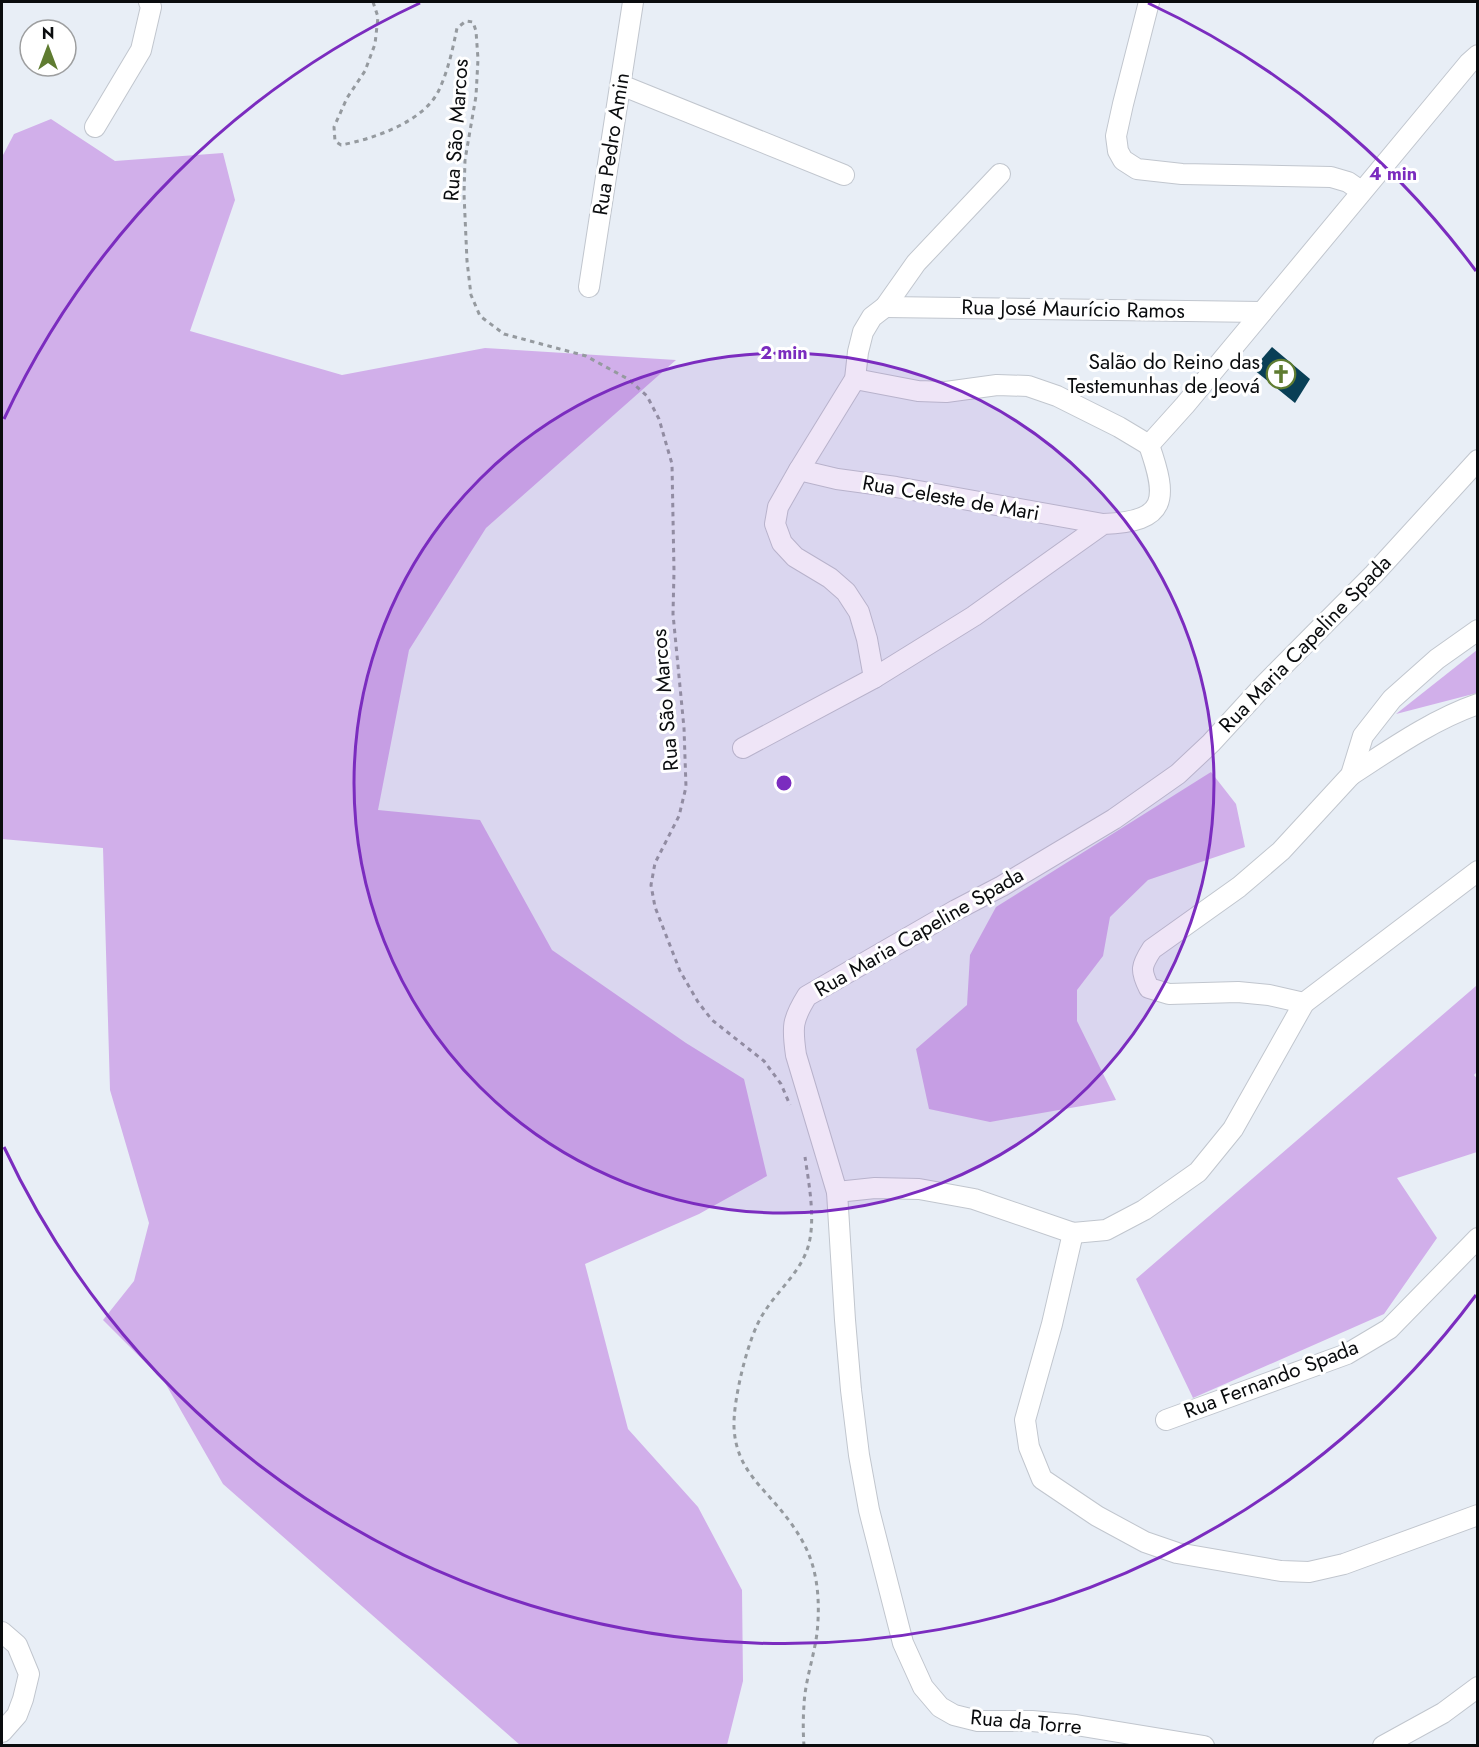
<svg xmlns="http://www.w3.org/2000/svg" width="1479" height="1747" font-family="Jost,sans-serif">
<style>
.green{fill:#d1afea}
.building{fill:#093f56}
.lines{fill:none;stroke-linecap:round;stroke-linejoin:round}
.minor-casing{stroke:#c1c6ce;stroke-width:22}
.path{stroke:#959a9f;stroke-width:3;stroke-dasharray:4.5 4.5;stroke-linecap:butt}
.minor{stroke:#fff;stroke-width:20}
.ring{fill:none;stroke:#7b2cbf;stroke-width:3}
.labels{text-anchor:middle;stroke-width:6;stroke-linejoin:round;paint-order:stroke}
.street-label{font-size:21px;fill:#0a0c0e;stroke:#fff}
.poi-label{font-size:21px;fill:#0a0c0e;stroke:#fff;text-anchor:end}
.centre{fill:#7b2cbf;stroke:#fff;stroke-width:3}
.ring-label{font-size:18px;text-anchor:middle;font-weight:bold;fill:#7b2cbf;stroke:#fff;stroke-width:6;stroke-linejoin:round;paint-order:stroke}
</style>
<rect width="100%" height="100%" fill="#e8eef6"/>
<g class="green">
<polygon points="51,119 115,161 223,153 235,200 190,331 342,375 485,348 676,360 486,528 409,650 378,810 480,820 552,950 686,1043 744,1079 767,1176 699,1214 585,1264 628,1429 698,1507 742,1590 743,1681 727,1745 520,1745 223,1484 164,1381 103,1320 134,1281 149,1223 110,1090 103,848 2,839 2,157 14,134"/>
<polygon points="1477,650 1477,693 1396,714"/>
<polygon points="1211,772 1236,804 1245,847 1148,880 1110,917 1103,956 1077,990 1077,1021 1116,1100 990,1122 929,1109 916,1049 967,1005 970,955 996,907"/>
<polygon points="1477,980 1478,1071 1474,1075 1478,1080 1477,1152 1397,1178 1437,1238 1384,1314 1193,1398 1136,1279 1476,986"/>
</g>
<polygon class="building" points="1272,347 1310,379 1295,403 1253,369"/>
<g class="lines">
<g class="minor-casing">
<g id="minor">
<polyline points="1149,2 1123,104 1116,136 1118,151 1123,160 1137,169 1182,174 1331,177 1348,182 1361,191"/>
<polyline points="621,85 844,175"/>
<polyline points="95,127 141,50 151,7 149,2"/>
<polyline points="589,287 633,2"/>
<polyline points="885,307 1262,312"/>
<polyline points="855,379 918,391 946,392 997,385 1028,386 1057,396 1119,427 1149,445"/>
<polyline points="1149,445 1185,405 1469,63 1478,55"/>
<polyline points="799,470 837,479 896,487 1103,524"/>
<polyline points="874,678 867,639 859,612 846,592 830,578 795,557 782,543 775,524 778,507 799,470 855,379 858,352 863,332 872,317 885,307 916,263 1000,174"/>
<path d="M743,748L874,678L974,616L1103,524C1168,522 1168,499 1149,445"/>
<path d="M1351,775C1391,749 1432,720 1478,704"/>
<path d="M1304,1003L1269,995L1238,992L1169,994L1149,988C1140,970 1141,966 1152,949L1239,887L1281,851L1351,775L1363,736L1392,699L1437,659L1478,630"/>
<polyline points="837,1192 875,1188 919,1189 974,1199 1073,1233 1106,1230 1144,1210 1198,1172 1233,1129 1304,1003 1478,871"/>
<polyline points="1073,1233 1052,1324 1025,1420 1029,1447 1042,1479 1097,1516 1145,1542 1177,1553 1281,1571 1309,1572 1344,1564 1478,1515"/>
<polyline points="1166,1420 1347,1354 1389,1329 1478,1238"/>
<polyline points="2,1632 17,1645 29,1674 23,1699 17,1715 2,1732"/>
<path d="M1204,1746L1076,1725L1032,1721H978L954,1715L940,1707L923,1687L903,1643L869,1510L859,1455L851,1390L845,1320L837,1192L796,1055C792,1027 792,1020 807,996L956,910L1002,886L1114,819L1178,774L1211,743L1265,684L1374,574L1478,460"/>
<polyline points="1383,1746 1443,1713 1478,1687"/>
</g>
</g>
<g class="path">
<path d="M373,2L378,17L375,44L365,71L347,98L334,127L335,141L341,145C373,139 424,122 439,90C448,71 453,48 457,28L466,21L473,22L476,31L478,59L476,96L465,160L464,194L467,261L471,295L480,316L504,334L586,356L628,379L647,396L659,419L672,464L674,571L673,614L684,728L686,787L679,816L655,863L651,885L655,907L680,971L698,1002L712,1020L764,1061L781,1084L790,1105"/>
<path d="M804,1746C803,1732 803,1718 804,1705C805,1681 814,1657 817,1633C819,1614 819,1594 815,1575C811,1555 802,1538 790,1522C766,1488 736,1472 734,1427C733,1400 748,1337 763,1314C777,1291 800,1273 808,1247C816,1221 809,1184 805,1157"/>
</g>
<use href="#minor" class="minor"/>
</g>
<circle cx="784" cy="783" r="430" fill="#7b2cbf" fill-opacity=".12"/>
<g class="ring">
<circle cx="784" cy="783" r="430"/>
<path d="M1476 1295A861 861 0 0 1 4 1147M4 419A861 861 0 0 1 420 3M1148 3A861 861 0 0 1 1476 271"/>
</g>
<defs>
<g id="church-ring" transform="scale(1.5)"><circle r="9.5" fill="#fff" stroke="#5f7c31" stroke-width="1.5"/><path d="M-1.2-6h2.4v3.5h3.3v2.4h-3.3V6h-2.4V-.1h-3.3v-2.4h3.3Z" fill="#5f7c31"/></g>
</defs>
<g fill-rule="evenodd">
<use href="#church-ring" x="1281" y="374"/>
</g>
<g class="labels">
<g class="street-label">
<text transform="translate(456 130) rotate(-86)" y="7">Rua São Marcos</text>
<text transform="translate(611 144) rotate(-81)" y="7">Rua Pedro Amin</text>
<text transform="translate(1073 309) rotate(1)" y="7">Rua José Maurício Ramos</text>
<text transform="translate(951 498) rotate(10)" y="7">Rua Celeste de Mari</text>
<text transform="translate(1305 644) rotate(-46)" y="7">Rua Maria Capeline Spada</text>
<text transform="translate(665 700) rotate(-95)" y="7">Rua São Marcos</text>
<text transform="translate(919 932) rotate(-30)" y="7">Rua Maria Capeline Spada</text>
<text transform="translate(1271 1379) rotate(-21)" y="7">Rua Fernando Spada</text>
<text transform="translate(1026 1722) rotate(5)" y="7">Rua da Torre</text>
</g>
<g class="poi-label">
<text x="1260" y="369">Salão do Reino das<tspan x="1260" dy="24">Testemunhas de Jeová</tspan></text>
</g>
</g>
<circle cx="784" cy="783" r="9" class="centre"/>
<g class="ring-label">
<text x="1393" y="180">4 min</text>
<text x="784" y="359">2 min</text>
</g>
<rect width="1479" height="1747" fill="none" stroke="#0a0c0e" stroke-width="6"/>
<g transform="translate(48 48)"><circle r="28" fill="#ffffff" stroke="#9d9e9f" stroke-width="1.5"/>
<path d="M0-4.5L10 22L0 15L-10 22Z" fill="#5f7c31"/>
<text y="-9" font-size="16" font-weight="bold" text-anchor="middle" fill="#0a0c0e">N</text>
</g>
</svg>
